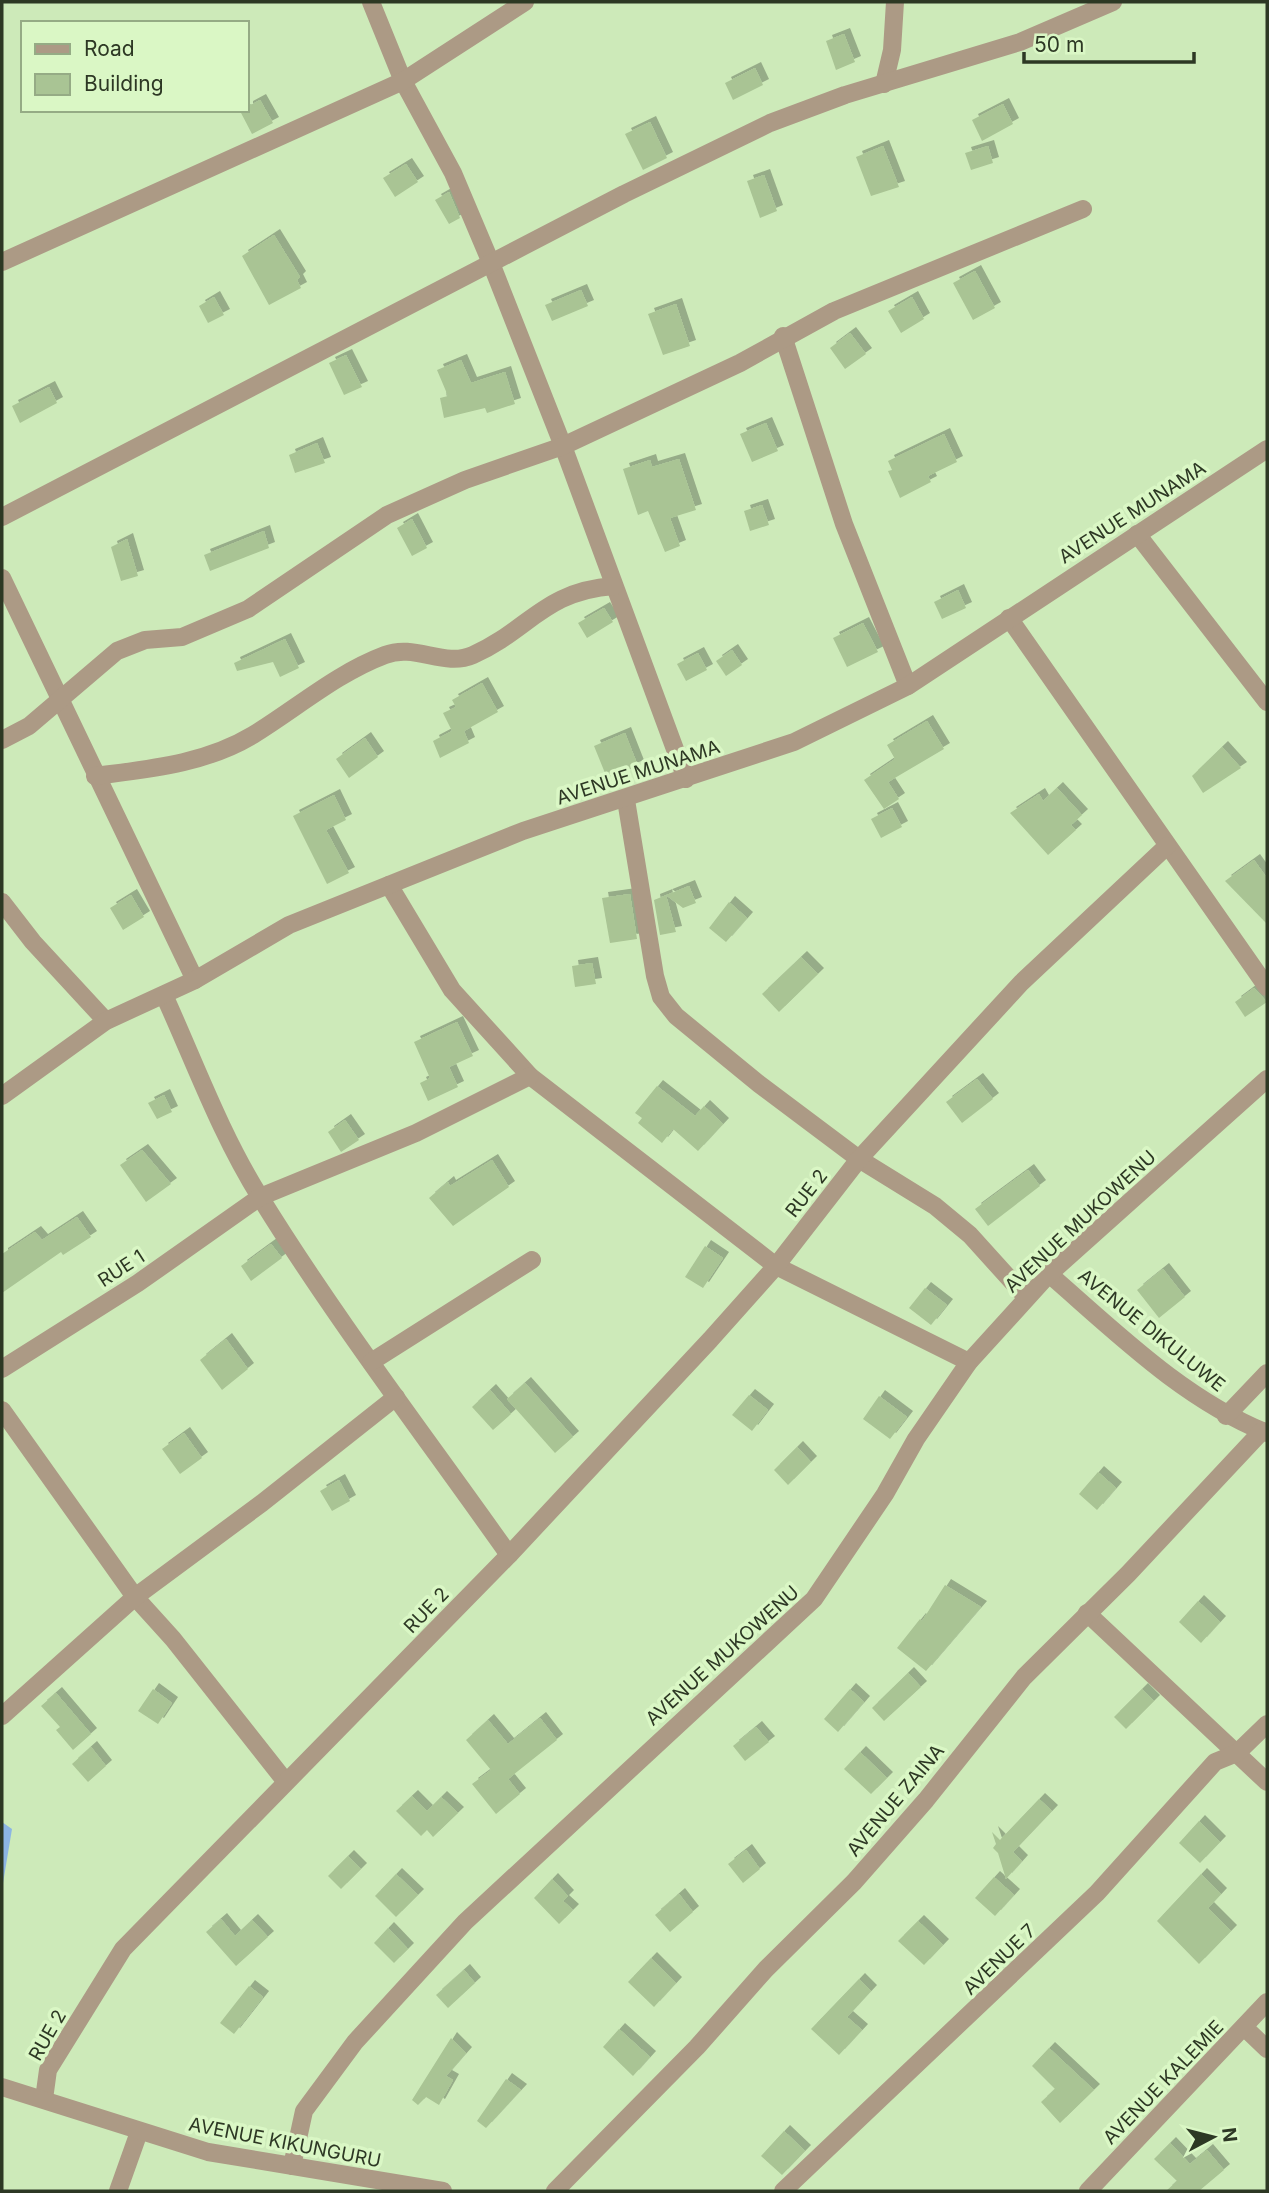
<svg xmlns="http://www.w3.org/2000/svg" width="1269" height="2193" font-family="Inter,sans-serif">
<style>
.water{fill:#8cb5e4}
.building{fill:#a9c494;filter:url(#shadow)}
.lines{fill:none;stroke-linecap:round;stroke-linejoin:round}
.minor{stroke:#ac9a85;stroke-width:18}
.tertiary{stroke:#ac9a85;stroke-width:18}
.labels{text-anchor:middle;stroke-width:7;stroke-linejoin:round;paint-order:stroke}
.street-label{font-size:19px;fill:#2d3824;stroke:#daf7c5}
</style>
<defs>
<filter id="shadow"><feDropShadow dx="6" dy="-6" stdDeviation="0" flood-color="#0004"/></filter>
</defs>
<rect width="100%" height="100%" fill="#cdeab9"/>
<polygon class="water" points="2,1822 12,1829 2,1889"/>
<g class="building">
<polygon points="844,34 855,62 836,70 826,41"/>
<polygon points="755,68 763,85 733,100 725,83"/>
<polygon points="260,100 273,123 252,134 240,111 247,110 247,107"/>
<polygon points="1003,104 1013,124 982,141 972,120"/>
<polygon points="650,122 667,158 643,170 625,134"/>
<polygon points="883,146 899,187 871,196 856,157"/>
<polygon points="988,146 993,163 971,170 965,153"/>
<polygon points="406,164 418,182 395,197 383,178"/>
<polygon points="764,175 777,211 760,218 747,181"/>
<polygon points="449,192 460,218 449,224 435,200"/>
<polygon points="274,235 300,277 297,280 301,288 269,305 242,256"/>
<polygon points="975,271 995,308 973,320 953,283"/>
<polygon points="581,290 588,306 552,321 545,305"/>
<polygon points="214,297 224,315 208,323 199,306"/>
<polygon points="912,297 924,319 901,333 888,311"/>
<polygon points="676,304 690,346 663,355 648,314"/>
<polygon points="850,333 866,354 845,369 830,348"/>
<polygon points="346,355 362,387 344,395 329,363"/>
<polygon points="461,360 471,383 505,372 515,404 487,413 485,408 444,418 440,398 448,396 437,370"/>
<polygon points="49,387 57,403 20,423 12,406"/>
<polygon points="766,423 778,451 752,462 740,434"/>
<polygon points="944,434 957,462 928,476 931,482 900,498 888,471 892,470 888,461"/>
<polygon points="317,443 325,463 295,473 289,455"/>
<polygon points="679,459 696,510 670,518 680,546 665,552 648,511 638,515 623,469 650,460 652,467"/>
<polygon points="762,505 769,525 750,531 744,511"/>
<polygon points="412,519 427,548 412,556 397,528"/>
<polygon points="264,531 269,548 210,571 204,555"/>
<polygon points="127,539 138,576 121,581 111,547"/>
<polygon points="958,590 966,608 942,619 934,602"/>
<polygon points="604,608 613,622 587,638 578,623"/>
<polygon points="863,623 878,652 847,667 833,638"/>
<polygon points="285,639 299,668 280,677 273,662 237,671 234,663"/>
<polygon points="732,650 742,665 726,676 716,661"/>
<polygon points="698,653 707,670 686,681 677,664"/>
<polygon points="482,683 498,712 464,731 469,743 440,758 433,741 452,731 443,713 456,707 452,700"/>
<polygon points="927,721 944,749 888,782 899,799 884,809 864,780 895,759 887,745"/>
<polygon points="625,733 638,766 607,778 594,746"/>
<polygon points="365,738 378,757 349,778 336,759"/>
<polygon points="1222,747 1241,768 1203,793 1192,776"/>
<polygon points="1057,788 1082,815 1071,825 1076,830 1048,855 1010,813 1039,794 1043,801"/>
<polygon points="334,795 346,820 326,830 349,873 327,884 293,816"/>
<polygon points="892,808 902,827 881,838 871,819"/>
<polygon points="1254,860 1267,878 1267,924 1225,881"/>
<polygon points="689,886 696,903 683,908 666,895 676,932 660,935 654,900"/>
<polygon points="630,894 637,939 610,943 602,898"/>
<polygon points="131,895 144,917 123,930 110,908"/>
<polygon points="729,902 747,918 726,942 709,928"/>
<polygon points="801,957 818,974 779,1012 762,994"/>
<polygon points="592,963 596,984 575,987 572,966"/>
<polygon points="1254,988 1267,1002 1245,1017 1235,1002"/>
<polygon points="457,1022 473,1056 449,1067 458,1087 428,1101 420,1083 430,1078 414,1042"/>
<polygon points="977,1079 993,1099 962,1123 946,1102"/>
<polygon points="657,1086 695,1116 704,1106 723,1124 698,1151 673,1129 662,1143 638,1123 642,1118 635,1113"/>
<polygon points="164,1095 172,1112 157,1119 148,1103"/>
<polygon points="345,1120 359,1140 341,1152 328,1132"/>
<polygon points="142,1150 171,1184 146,1202 120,1165"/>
<polygon points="492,1160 509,1187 453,1226 429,1198 448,1182 450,1186"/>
<polygon points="1028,1170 1040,1186 988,1226 975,1209"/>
<polygon points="77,1217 91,1237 63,1255 61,1252 2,1293 2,1254 35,1232 42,1240"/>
<polygon points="271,1244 282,1258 251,1281 241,1266"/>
<polygon points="705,1246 723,1258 703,1288 685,1277"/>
<polygon points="1163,1269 1185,1297 1159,1318 1137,1290"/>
<polygon points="925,1288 947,1305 931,1325 909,1308"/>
<polygon points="226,1339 248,1369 222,1390 200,1360"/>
<polygon points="525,1383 573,1437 555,1453 507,1399"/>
<polygon points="490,1390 511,1414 493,1430 472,1407"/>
<polygon points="749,1395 768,1410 752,1431 732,1415"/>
<polygon points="879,1396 907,1417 890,1439 863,1419"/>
<polygon points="184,1433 202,1458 180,1474 162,1449"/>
<polygon points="797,1447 811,1462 788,1485 774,1470"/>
<polygon points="1098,1472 1116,1488 1097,1510 1079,1494"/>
<polygon points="339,1480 350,1501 332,1511 320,1491"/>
<polygon points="945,1585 981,1607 926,1671 897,1648 920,1619 922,1621"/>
<polygon points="1198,1601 1220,1622 1201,1643 1179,1622"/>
<polygon points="908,1673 921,1687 884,1721 872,1708"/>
<polygon points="153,1689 172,1703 158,1724 138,1711"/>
<polygon points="850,1689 864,1702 838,1732 824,1719"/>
<polygon points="1142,1689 1154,1701 1126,1729 1114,1717"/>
<polygon points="56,1693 91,1734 73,1750 56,1730 60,1727 41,1706"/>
<polygon points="540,1718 557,1740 508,1779 520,1794 496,1814 472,1784 491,1770 466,1740 488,1720 508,1744"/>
<polygon points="756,1727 769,1742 745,1761 733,1746"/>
<polygon points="91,1747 106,1766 88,1782 72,1764"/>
<polygon points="860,1752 887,1778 871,1794 844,1769"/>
<polygon points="412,1796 427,1811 441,1797 458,1813 433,1837 427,1830 421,1836 396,1811"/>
<polygon points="1039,1799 1052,1811 1013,1852 1022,1861 1006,1879 998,1853 993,1848 996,1844 992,1832 1000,1840"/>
<polygon points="1199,1821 1220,1842 1200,1863 1179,1843"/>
<polygon points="746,1850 760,1869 743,1883 728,1864"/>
<polygon points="348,1856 361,1869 341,1889 328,1876"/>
<polygon points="396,1874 418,1895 396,1917 375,1896"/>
<polygon points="1201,1874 1221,1894 1208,1908 1231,1931 1199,1964 1157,1921"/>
<polygon points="994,1877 1014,1895 995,1916 975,1898"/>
<polygon points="552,1879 568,1896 563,1901 573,1910 559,1924 534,1898"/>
<polygon points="679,1894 693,1912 670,1932 655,1915"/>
<polygon points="221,1919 235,1936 252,1920 268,1937 236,1966 206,1932"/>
<polygon points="918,1921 943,1945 924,1965 898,1941"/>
<polygon points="388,1928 408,1949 394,1963 374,1943"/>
<polygon points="651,1958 676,1983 654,2007 628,1982"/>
<polygon points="464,1970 475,1983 448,2008 436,1995"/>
<polygon points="859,1979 871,1991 847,2017 862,2030 839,2055 811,2029"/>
<polygon points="249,1986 263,1997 234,2034 220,2023"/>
<polygon points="619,2029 650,2057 633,2076 603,2047"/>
<polygon points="451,2038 466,2053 446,2076 453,2080 439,2105 426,2097 418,2105 412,2100"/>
<polygon points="1049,2048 1094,2090 1060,2123 1041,2102 1055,2089 1032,2066"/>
<polygon points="506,2079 521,2090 486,2128 477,2121"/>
<polygon points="784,2131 805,2151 782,2175 761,2156"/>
<polygon points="1170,2143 1190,2164 1207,2150 1224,2170 1199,2191 1166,2191 1177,2181 1154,2159"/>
</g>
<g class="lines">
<g class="minor">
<polyline points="371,2 403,81 453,173 491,263 563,446 686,779"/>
<polyline points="884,84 892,50 895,2"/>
<polyline points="2,262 403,81 525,2"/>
<polyline points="783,336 844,524 908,686"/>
<polyline points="2,517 624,194 770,123 845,95 1020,42 1113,2"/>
<polyline points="1137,534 1267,702"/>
<polyline points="2,578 195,980"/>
<polyline points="1009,618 1267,987"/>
<polyline points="2,740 29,726 117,651 145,640 182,637 248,609 387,515 465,480 563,446 740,363 834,311 1083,209"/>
<path d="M95,776C149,769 205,764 253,735C297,708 337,673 385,655C415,643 444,668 473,655C529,630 544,591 614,586"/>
<polyline points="626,800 655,976 661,997 676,1016 759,1084 859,1159 935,1206 970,1235 1026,1297"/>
<polyline points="389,885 452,990 530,1076 776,1266 969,1362"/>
<polyline points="2,902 33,942 106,1021"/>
<path d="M164,995C195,1063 220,1133 260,1197C336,1320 425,1436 509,1555"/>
<path d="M1049,1274C1117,1333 1183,1399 1267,1433"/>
<polyline points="371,1362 532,1260"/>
<polyline points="2,1369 138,1283 260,1197 416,1133 530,1076"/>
<polyline points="2,1410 135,1597 173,1639 286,1782"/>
<polyline points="1226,1416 1267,1373"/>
<polyline points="1087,1613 1267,1782"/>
<polyline points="2,1716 135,1597 262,1503 396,1397"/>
<polyline points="1244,2027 1267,2049"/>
<polyline points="44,2099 48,2070 123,1949 509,1555 710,1340 776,1266 859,1159 1021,983 1167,846"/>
<polyline points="292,2166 304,2111 355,2042 465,1922 814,1599 885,1494 916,1439 969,1362 1049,1274 1267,1079"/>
<polyline points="118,2191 139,2132"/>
<polyline points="555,2191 697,2047 766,1969 854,1882 926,1800 1024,1677 1128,1574 1262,1431"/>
<polyline points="783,2191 1097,1893 1215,1762 1237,1753 1267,1724"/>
<polyline points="1088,2191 1267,2002"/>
</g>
<g class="tertiary">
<polyline points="2,1096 106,1021 195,980 289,925 523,831 794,742 908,686 1267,449"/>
<polyline points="2,2087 208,2152 443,2191"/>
</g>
</g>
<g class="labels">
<g class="street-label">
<text transform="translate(1132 512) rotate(-33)" y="7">AVENUE MUNAMA</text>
<text transform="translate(638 772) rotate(-18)" y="7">AVENUE MUNAMA</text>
<text transform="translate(806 1193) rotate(-52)" y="7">RUE 2</text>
<text transform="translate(1080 1221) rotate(-43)" y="7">AVENUE MUKOWENU</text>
<text transform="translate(121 1268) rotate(-33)" y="7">RUE 1</text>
<text transform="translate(1152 1330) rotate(39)" y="7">AVENUE DIKULUWE</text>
<text transform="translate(426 1610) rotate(-46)" y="7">RUE 2</text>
<text transform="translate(722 1655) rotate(-42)" y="7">AVENUE MUKOWENU</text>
<text transform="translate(895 1800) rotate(-50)" y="7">AVENUE ZAINA</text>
<text transform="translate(999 1959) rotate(-44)" y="7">AVENUE 7</text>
<text transform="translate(47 2035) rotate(-60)" y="7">RUE 2</text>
<text transform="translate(1163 2082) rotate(-46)" y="7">AVENUE KALEMIE</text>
<text transform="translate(285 2142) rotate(11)" y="7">AVENUE KIKUNGURU</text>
</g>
</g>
<rect width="1269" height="2193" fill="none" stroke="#2d3824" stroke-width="7"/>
<rect x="21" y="21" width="228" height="91" fill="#daf7c5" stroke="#95ab85" stroke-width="2"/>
<rect x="35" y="44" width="35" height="10" fill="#ac9a85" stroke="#95ab85" stroke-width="2"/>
<text x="84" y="56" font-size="21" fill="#2d3824">Road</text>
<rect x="35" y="74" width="35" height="21" fill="#a9c494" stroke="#95ab85" stroke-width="2"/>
<text x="84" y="91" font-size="21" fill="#2d3824">Building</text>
<g transform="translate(1213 2137) rotate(83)" stroke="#daf7c5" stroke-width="5" paint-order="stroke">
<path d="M0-5L12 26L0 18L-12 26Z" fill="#2d3824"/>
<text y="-10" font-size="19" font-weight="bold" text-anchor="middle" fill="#2d3824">N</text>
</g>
<path d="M1024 52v10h170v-10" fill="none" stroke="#2d3824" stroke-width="3.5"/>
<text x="1034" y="52" font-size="21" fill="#2d3824" stroke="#daf7c5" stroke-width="5" paint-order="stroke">50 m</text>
</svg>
